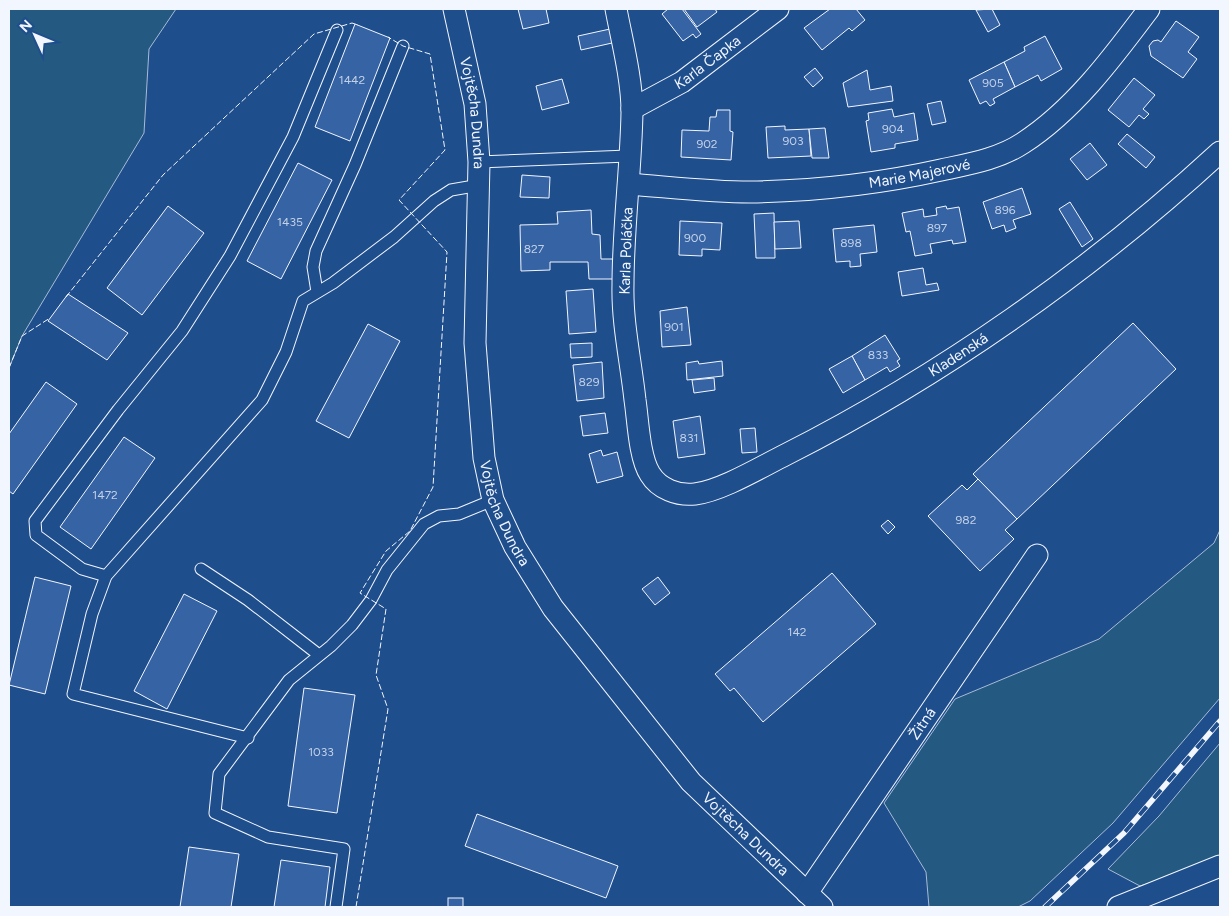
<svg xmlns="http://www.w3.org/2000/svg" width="1229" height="916" font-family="Figtree,sans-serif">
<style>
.green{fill:#245a82;stroke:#a8bbd7}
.building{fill:#3563a3;stroke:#f2f6ff}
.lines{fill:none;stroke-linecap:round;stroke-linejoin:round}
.lane-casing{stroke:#f2f6ff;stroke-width:13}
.street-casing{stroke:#f2f6ff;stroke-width:23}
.lane{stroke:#1f4e8c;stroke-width:11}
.street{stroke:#1f4e8c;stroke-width:21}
.rail-casing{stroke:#f2f6ff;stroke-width:5.5}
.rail{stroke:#1f4e8c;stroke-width:4;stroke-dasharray:11;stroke-linecap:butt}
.fence{stroke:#f2f6ff;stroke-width:1;stroke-dasharray:6 2.5;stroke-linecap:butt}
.labels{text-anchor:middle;stroke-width:4;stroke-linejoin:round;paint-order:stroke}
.number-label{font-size:12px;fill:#c3d1e8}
.street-label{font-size:15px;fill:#f2f6ff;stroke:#1f4e8c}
</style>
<rect width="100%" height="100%" fill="#1f4e8c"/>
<g class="green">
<polygon points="9,9 176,9 149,49 144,133 22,336 9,368"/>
<polygon points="1220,530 1220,698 1113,823 1030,901 1018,907 929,907 926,872 884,803 955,699 1099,639 1214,543"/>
<polygon points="1220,743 1220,861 1140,886 1108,869 1159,816"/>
</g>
<g class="building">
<polygon points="518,9 546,9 549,23 523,29"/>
<polygon points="668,9 682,9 701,34 696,38 693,34 683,41 662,14"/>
<polygon points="684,9 715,9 717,12 697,27"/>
<polygon points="830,9 856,9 865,20 852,31 849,28 822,50 804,28"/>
<polygon points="992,9 1000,25 988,32 976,10"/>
<polygon points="1176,21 1199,37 1188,52 1197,59 1183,78 1151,56 1149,46 1153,41 1158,40 1161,42"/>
<polygon points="355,24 390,38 350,141 315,127"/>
<polygon points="610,29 612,43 581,50 578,36"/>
<polygon points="1045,36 1062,69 1041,81 1038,75 1015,87 1004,62 1025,51 1024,47"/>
<polygon points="1004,62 1015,87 993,99 995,103 990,106 986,101 980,104 969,80"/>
<polygon points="815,68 823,78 813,87 804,77"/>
<polygon points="867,70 870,90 891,86 893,101 848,107 843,83"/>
<polygon points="1134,78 1155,95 1143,109 1149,114 1144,119 1139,115 1129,127 1108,110"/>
<polygon points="562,79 569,103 542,110 536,86"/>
<polygon points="941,101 946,122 932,125 927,104"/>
<polygon points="892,109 894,117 914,113 918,140 895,144 895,148 871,152 866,121 869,120 868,113"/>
<polygon points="717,110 730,110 730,131 733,132 731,160 681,157 682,130 709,131 710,117 716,117"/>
<polygon points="785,126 785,130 809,129 811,156 768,158 766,127"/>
<polygon points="825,128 829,158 812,158 809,129"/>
<polygon points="1127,134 1155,157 1146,168 1118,144"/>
<polygon points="1090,143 1107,165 1087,180 1070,159"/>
<polygon points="298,163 332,180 281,279 247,261"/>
<polygon points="522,175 550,177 549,198 520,197"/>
<polygon points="1022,188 1031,214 1013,220 1016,228 1006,232 1004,225 992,229 983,202"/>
<polygon points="1070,202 1093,239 1082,247 1059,209"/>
<polygon points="168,206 204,233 142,315 107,288"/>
<polygon points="946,206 947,209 959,207 966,242 953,244 952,240 930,244 932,253 915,256 910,231 906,232 902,213 923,209 924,217 937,215 936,208"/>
<polygon points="591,210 592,234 600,235 601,259 614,259 614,279 589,279 588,262 550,262 550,270 521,271 520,225 558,224 557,212"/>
<polygon points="774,213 775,258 756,258 754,214"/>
<polygon points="680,221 722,223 720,250 702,249 702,256 679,255"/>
<polygon points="799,221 801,248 775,249 774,222"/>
<polygon points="874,225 877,252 860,254 861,266 850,267 850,261 836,262 833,229"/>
<polygon points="923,268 926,285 937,283 939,290 902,296 898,272"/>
<polygon points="593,289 596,332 569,334 566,291"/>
<polygon points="68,294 128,333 107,360 48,321"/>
<polygon points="687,307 691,345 662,347 660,311"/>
<polygon points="1133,323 1176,369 1017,519 973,474"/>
<polygon points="368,324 400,341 349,438 316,421"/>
<polygon points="885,335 900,359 897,361 900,366 890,372 887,367 865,380 852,356"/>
<polygon points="592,343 592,357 571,358 570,344"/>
<polygon points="852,356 865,380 843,393 829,369"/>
<polygon points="698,361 699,364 722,361 723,376 687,380 686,363"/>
<polygon points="602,362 604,398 577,401 573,365"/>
<polygon points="714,378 715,390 694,393 692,380"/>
<polygon points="46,382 77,404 13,494 9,491 9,434"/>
<polygon points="605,413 608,433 583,436 580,416"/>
<polygon points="700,416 705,454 678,458 673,421"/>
<polygon points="755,428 757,452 742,453 740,429"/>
<polygon points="124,437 155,458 91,549 60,527"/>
<polygon points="601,450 603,456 617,452 623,476 597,483 589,454"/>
<polygon points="978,479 1017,519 1005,530 1014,539 980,571 928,516 962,485 967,490"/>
<polygon points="888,520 895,527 888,534 881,526"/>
<polygon points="832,573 876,624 763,722 734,688 730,691 715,674"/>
<polygon points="35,577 71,586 45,694 9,685"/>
<polygon points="658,577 670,593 655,605 642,589"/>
<polygon points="184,594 217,611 167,709 134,691"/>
<polygon points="304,688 355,695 337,813 288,806"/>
<polygon points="477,814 618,866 606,898 465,846"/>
<polygon points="189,847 239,854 231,907 180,907"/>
<polygon points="281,860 330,867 325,907 274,907"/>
<rect x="448" y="898" width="15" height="9"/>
</g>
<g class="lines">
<g class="lane-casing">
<g id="lane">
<polyline points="479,162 628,156"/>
<polyline points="317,292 313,267 316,251 355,165 403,46"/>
<polyline points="201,569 248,600 319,655"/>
<polyline points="106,576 82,569 36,535 35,521 118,410 182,331 230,256 293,137 337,30"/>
<polyline points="248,738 73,694 92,614 106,576 262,400 286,352 303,301 333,283 394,237 434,201 451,190 480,185"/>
<polyline points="336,907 344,849 268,837 215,813 219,774 289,680 331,646 352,625 371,600 387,570 424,524 439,516 459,514 493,500"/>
</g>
</g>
<g class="street-casing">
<g id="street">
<path id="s1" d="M454,9L475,104L479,162L475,343L484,458L493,500L515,547L553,608L691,782L822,907"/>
<path id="s2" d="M616,9C622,41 632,79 632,112C631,169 623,227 623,285C622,323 631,362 635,400C638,419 639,457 650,474C659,489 678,496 695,494C721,491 761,467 785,455C941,376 1092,270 1220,152"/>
<path id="s3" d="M632,109L682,82L778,9"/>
<path id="s4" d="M629,184C669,187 710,192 750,192C814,191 878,184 941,170C969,164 999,159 1023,143C1074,110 1113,57 1149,9"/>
<path id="s5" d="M807,893L1037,555"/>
<polyline points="1118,907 1220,866"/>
</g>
</g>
<use href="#lane" class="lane"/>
<use href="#street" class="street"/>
<g class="rail-casing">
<polyline id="rail" points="1045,907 1124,833 1220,721"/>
</g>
<use href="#rail" class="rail"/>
<g class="fence">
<polyline points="66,297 163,175 314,34 352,23 358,25"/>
<polyline points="9,368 22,336 50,318"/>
<polyline points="356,907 388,709 376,675 386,609 360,593 386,551 410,531 433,487 447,252 399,200 445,150 430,54 403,46 388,37"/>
</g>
</g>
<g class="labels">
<g class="number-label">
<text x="352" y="84">1442</text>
<text x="993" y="87">905</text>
<text x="893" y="133">904</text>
<text x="793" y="145">903</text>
<text x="707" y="148">902</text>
<text x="1005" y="214">896</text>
<text x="290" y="226">1435</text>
<text x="937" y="232">897</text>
<text x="695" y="242">900</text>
<text x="851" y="247">898</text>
<text x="534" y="253">827</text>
<text x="674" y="331">901</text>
<text x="878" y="359">833</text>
<text x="589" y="386">829</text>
<text x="689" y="442">831</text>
<text x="105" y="499">1472</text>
<text x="966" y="524">982</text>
<text x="797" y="636">142</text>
<text x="321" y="756">1033</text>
</g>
<g class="street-label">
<text dy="5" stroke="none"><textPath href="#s3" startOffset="89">Karla Čapka</textPath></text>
<text dy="5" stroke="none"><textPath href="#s1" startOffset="106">Vojtěcha Dundra</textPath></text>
<text dy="5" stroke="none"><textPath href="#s4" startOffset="292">Marie Majerové</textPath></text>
<text transform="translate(626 251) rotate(-88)" y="5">Karla Poláčka</text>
<text dy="5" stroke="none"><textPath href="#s2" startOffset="820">Kladenská</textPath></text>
<text dy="5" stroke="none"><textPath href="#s1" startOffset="511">Vojtěcha Dundra</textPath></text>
<text dy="5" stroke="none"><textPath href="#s5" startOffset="205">Žitná</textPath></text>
<text dy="5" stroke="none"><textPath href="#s1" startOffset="916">Vojtěcha Dundra</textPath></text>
</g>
</g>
<rect width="1229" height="916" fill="none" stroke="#f2f6ff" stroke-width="20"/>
<g transform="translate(35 35) rotate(314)" stroke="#1f4e8c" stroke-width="4" paint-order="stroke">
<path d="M0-4L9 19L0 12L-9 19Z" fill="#f2f6ff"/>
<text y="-8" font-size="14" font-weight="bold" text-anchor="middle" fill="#f2f6ff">N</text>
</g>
</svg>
